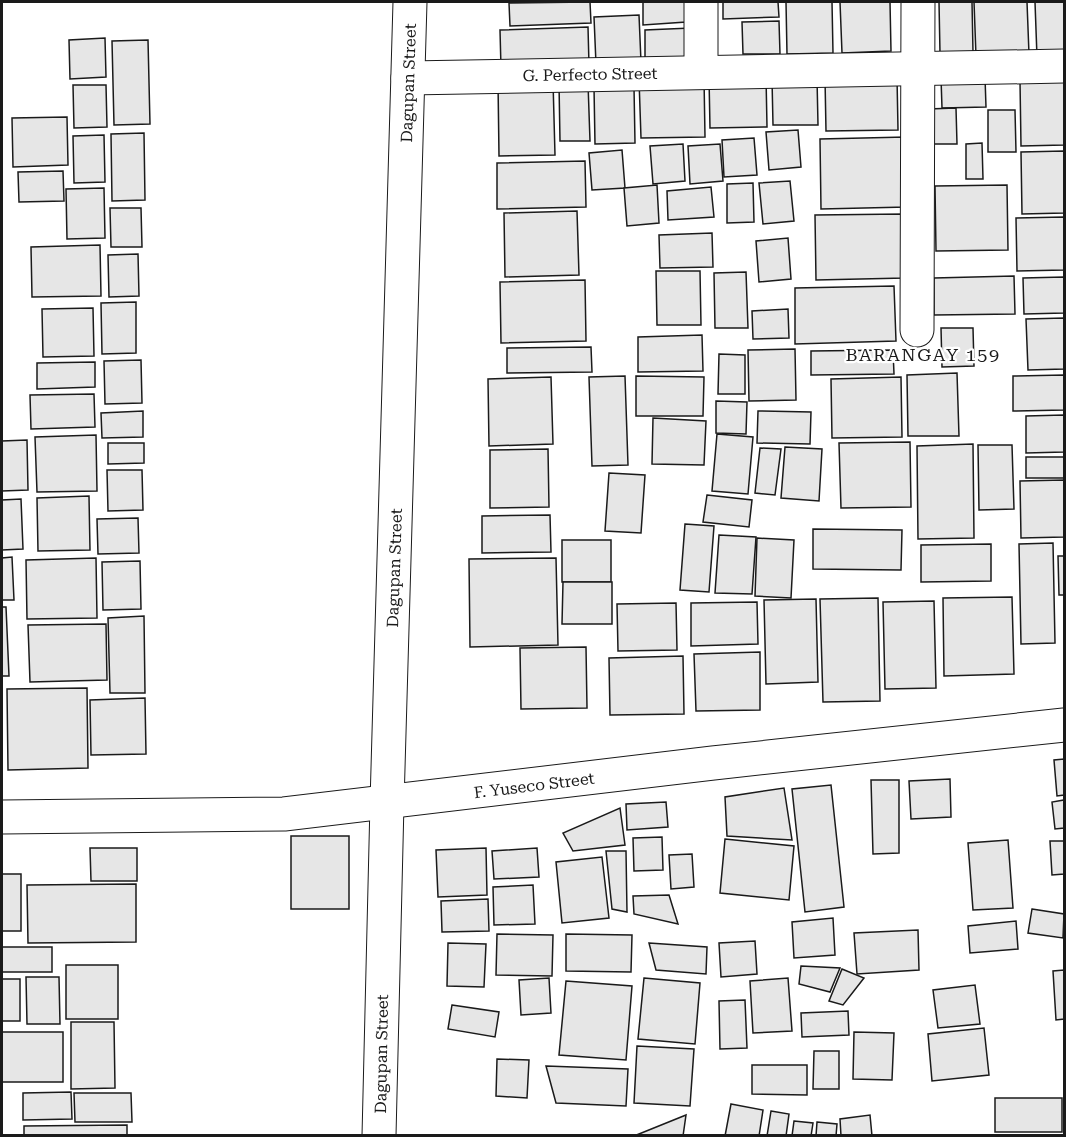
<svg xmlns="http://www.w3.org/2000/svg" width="1066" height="1137" font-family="'Roboto Serif',serif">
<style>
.building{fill:#e6e6e6;stroke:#1a1a1a;stroke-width:1.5}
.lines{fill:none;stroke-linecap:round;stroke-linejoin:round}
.street-casing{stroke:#1a1a1a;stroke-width:35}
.secondary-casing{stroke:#1a1a1a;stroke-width:35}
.street{stroke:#fff;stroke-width:33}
.secondary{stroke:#fff;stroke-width:33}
.labels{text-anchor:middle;stroke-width:4.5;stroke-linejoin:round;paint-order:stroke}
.street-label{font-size:16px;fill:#1a1a1a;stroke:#fff}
.neighbourhood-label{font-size:18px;letter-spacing:1.5px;fill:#1a1a1a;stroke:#fff}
</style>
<rect width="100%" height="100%" fill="#fff"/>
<g class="building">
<polygon points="590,2 591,23 510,26 509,3"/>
<polygon points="643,2 685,2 686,22 643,25"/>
<polygon points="723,2 778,2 779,17 723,19"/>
<polygon points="786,2 832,2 833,53 787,54"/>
<polygon points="840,2 890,2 891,51 842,53"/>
<polygon points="939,2 972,2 973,52 940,53"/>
<polygon points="974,2 1027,2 1029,54 976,56"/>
<polygon points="1035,2 1064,2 1064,56 1037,57"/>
<polygon points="639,15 641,62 596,64 594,17"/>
<polygon points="779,21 780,54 743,54 742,22"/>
<polygon points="588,27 589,65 501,68 500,30"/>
<polygon points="691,28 692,58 645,60 645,30"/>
<polygon points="105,38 106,77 70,79 69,40"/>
<polygon points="148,40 150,124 114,125 112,41"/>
<polygon points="766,76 767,127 710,128 709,77"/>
<polygon points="897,77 898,130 826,131 825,78"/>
<polygon points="985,77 986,107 942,108 941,78"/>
<polygon points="704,78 705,137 641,138 639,79"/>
<polygon points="817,78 818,125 773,125 772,79"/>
<polygon points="1064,80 1064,145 1021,146 1020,81"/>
<polygon points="553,81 555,155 499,156 498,82"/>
<polygon points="559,83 588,83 590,141 560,141"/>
<polygon points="73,85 106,85 107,127 74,128"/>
<polygon points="594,87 634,87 635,143 595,144"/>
<polygon points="956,108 957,144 929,144 928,109"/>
<polygon points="988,110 1015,110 1016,152 988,152"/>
<polygon points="67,117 68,165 13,167 12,118"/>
<polygon points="798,130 801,167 769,170 766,132"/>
<polygon points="144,133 145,200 112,201 111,134"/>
<polygon points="104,135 105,182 74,183 73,136"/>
<polygon points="906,137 907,207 821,209 820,139"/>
<polygon points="754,138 757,175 724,177 722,140"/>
<polygon points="982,143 983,179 966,179 966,144"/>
<polygon points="683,144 685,181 653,184 650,146"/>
<polygon points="720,144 723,181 690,184 688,146"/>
<polygon points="622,150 625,188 592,190 589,153"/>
<polygon points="1064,151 1064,213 1022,214 1021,152"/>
<polygon points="585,161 586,207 497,209 497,163"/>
<polygon points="63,171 64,201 19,202 18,172"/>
<polygon points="790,181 794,221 763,224 759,183"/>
<polygon points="753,183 754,222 727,223 727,184"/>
<polygon points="657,185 659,223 627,226 624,188"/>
<polygon points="1007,185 1008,250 936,251 935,186"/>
<polygon points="711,187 714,217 668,220 667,191"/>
<polygon points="104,188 105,238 67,239 66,189"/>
<polygon points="110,208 141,208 142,247 111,247"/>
<polygon points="577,211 579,275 505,277 504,213"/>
<polygon points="904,214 905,278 816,280 815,215"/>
<polygon points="1064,217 1064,270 1017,271 1016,218"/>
<polygon points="712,233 713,267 660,268 659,235"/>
<polygon points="788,238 791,279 759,282 756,241"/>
<polygon points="100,245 101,296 32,297 31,247"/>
<polygon points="138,254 139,296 109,297 108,255"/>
<polygon points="656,271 700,271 701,325 657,325"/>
<polygon points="746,272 748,328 715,328 714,273"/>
<polygon points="1014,276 1015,314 934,315 934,278"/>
<polygon points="1064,277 1064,313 1024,314 1023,278"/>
<polygon points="585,280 586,341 501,343 500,282"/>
<polygon points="894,286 896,341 795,344 795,288"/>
<polygon points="136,302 136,353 102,354 101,303"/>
<polygon points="93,308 94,356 43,357 42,309"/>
<polygon points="788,309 789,338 753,339 752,311"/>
<polygon points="1064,318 1064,369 1028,370 1026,319"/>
<polygon points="941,328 973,328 974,366 942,367"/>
<polygon points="702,335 703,371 638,372 638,337"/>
<polygon points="591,347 592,372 507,373 507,348"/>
<polygon points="795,349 796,400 749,401 748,350"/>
<polygon points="893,350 894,374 811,375 811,351"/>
<polygon points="719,354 745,355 745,394 718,394"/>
<polygon points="141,360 142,403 105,404 104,361"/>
<polygon points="95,362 95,387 37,389 37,363"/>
<polygon points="957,373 959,436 908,436 907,375"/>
<polygon points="1064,375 1064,410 1013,411 1013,376"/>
<polygon points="625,376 628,465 592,466 589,377"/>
<polygon points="636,376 704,377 703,416 636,416"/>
<polygon points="551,377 553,444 489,446 488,379"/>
<polygon points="901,377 902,437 832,438 831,379"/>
<polygon points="94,394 95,427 31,429 30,395"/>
<polygon points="716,401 747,402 746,434 716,433"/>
<polygon points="143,411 143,437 102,438 101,413"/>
<polygon points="758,411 811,412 810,444 757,443"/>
<polygon points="1064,415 1064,452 1026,453 1026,416"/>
<polygon points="653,418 706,421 704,465 652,464"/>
<polygon points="717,434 753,437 748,494 712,491"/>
<polygon points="96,435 97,491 37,492 35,437"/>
<polygon points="27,440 28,490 2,491 2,441"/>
<polygon points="910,442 911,507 841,508 839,443"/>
<polygon points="108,443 144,443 144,463 108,464"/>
<polygon points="973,444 974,538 918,539 917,446"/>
<polygon points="978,445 1012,445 1014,509 979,510"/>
<polygon points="785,447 822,449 819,501 781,498"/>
<polygon points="760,448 781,449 775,495 755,493"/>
<polygon points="548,449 549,507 490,508 490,450"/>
<rect x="1026" y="457" width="38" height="21"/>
<polygon points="107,470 142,470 143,510 108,511"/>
<polygon points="609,473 645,475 641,533 605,531"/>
<polygon points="1064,480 1064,537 1021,538 1020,481"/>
<polygon points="707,495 752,500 749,527 703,522"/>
<polygon points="89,496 90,550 38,551 37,498"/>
<polygon points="21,499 23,549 2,550 2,500"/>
<polygon points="550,515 551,552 482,553 482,516"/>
<polygon points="138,518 139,553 98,554 97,519"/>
<polygon points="685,524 714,526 709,592 680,590"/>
<polygon points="813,529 902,530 901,570 813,569"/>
<polygon points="719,535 756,537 752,594 715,593"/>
<polygon points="757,538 794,540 791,598 755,596"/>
<rect x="562" y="540" width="49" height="42"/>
<polygon points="1053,543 1055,643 1021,644 1019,544"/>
<polygon points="991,544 991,581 921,582 921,545"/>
<polygon points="1058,556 1064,556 1064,595 1059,595"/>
<polygon points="12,557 14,600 2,600 2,558"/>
<polygon points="96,558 97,618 27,619 26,560"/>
<polygon points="556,558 558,645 470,647 469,559"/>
<polygon points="140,561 141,609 103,610 102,562"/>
<polygon points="563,582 612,582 612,624 562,624"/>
<polygon points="1012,597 1014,674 944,676 943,598"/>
<polygon points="878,598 880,701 823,702 820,599"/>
<polygon points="816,599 818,682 766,684 764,600"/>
<polygon points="934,601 936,688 885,689 883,602"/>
<polygon points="757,602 758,644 691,646 691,603"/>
<polygon points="676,603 677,650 618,651 617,604"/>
<polygon points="2,607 6,607 9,676 2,676"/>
<polygon points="144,616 145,693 110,693 108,618"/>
<polygon points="106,624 107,680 30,682 28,625"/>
<polygon points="586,647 587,708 521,709 520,648"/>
<polygon points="760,652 760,710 696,711 694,654"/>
<polygon points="683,656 684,714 610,715 609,658"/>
<polygon points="87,688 88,768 8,770 7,689"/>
<polygon points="145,698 146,754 91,755 90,700"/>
<polygon points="1064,759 1064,795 1057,796 1054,760"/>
<polygon points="950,779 951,817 911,819 909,781"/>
<polygon points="871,780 899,780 899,853 873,854"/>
<polygon points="831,785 844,907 805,912 792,789"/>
<polygon points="784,788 792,840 727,836 725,797"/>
<polygon points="1064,800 1064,828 1055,829 1052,802"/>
<polygon points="666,802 668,827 627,830 626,804"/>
<polygon points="620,808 625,845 573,851 563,833"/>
<rect x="291" y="836" width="58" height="73"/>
<polygon points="662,837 663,870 634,871 633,838"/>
<polygon points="725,839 794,846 789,900 720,893"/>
<polygon points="1008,840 1013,908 973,910 968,843"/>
<polygon points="1050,841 1064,841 1064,874 1052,875"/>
<polygon points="90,848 137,848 137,881 91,881"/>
<polygon points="486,848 487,895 438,897 436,850"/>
<polygon points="537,848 539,877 494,879 492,851"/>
<polygon points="606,851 626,851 627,912 612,909"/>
<polygon points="692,854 694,887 671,889 669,855"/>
<polygon points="602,857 609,918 562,923 556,862"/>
<rect x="2" y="874" width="19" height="57"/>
<polygon points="136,884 136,942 28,943 27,885"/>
<polygon points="533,885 535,924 494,925 493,887"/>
<polygon points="669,895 678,924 634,914 633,896"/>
<polygon points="488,899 489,931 442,932 441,901"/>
<polygon points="1032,909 1064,914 1063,938 1028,933"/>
<polygon points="833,918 835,955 794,958 792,922"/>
<polygon points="1016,921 1018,949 970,953 968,926"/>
<polygon points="918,930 919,970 857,974 854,933"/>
<polygon points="497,934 553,935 552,976 496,975"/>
<polygon points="566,934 632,935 631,972 566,971"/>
<polygon points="755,941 757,974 721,977 719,943"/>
<polygon points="448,943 486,944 484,987 447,986"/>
<polygon points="649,943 707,947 706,974 656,970"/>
<rect x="2" y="947" width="50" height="25"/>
<rect x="66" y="965" width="52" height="54"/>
<polygon points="801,966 840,968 830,992 799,984"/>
<polygon points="842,969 864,978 843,1005 829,1001"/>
<polygon points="1064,970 1064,1019 1056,1020 1053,971"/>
<polygon points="26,977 59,977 60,1024 27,1024"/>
<polygon points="549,978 551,1013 521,1015 519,980"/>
<polygon points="644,978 700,983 695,1044 638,1039"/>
<polygon points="788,978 792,1031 753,1033 750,981"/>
<rect x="2" y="979" width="18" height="42"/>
<polygon points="566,981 632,986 626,1060 559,1055"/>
<polygon points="975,985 980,1024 938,1028 933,990"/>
<polygon points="745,1000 747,1048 720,1049 719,1001"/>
<polygon points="452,1005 499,1012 495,1037 448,1029"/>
<polygon points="848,1011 849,1035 802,1037 801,1013"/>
<polygon points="71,1022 114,1022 115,1088 71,1089"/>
<polygon points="984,1028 989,1075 932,1081 928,1034"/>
<rect x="2" y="1032" width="61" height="50"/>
<polygon points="854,1032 894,1033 892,1080 853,1079"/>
<polygon points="637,1046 694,1049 690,1106 634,1103"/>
<polygon points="814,1051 839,1051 839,1089 813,1089"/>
<polygon points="497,1059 529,1060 527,1098 496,1096"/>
<polygon points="752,1065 807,1065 807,1095 752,1094"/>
<polygon points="546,1066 628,1069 626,1106 556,1103"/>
<polygon points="71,1092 72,1119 23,1120 23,1093"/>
<polygon points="74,1093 131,1093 132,1122 75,1122"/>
<rect x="995" y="1098" width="67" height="34"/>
<polygon points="731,1104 763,1110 759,1136 725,1136"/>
<polygon points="771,1111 789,1114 786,1136 767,1136"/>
<polygon points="686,1115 683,1136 634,1136"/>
<polygon points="870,1115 872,1136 841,1136 840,1119"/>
<polygon points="794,1121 813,1123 811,1136 792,1136"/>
<polygon points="817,1122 837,1124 836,1136 816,1136"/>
<polygon points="127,1125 127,1136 24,1136 24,1126"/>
</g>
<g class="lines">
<g class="street-casing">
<g id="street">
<polyline points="701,2 701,72"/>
<polyline points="408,78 1064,66"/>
<polyline points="917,330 918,2"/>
<polyline points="379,1136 387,803"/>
</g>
</g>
<g class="secondary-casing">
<g id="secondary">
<polyline points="387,803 410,2"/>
<polyline points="2,817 284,814 713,763 1064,725"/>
</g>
</g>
<use href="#street" class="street"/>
<use href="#secondary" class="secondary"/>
</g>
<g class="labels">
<g class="street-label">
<text transform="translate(590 74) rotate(-1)" y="6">G. Perfecto Street</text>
<text transform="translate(408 83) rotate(-88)" y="6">Dagupan Street</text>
<text transform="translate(394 568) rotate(-88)" y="6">Dagupan Street</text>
<text transform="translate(534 785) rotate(-7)" y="6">F. Yuseco Street</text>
<text transform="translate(381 1054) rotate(-89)" y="6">Dagupan Street</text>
</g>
<g class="neighbourhood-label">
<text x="923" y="361">BARANGAY 159</text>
</g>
</g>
<rect width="1066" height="1137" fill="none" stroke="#1a1a1a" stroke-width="6"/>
</svg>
